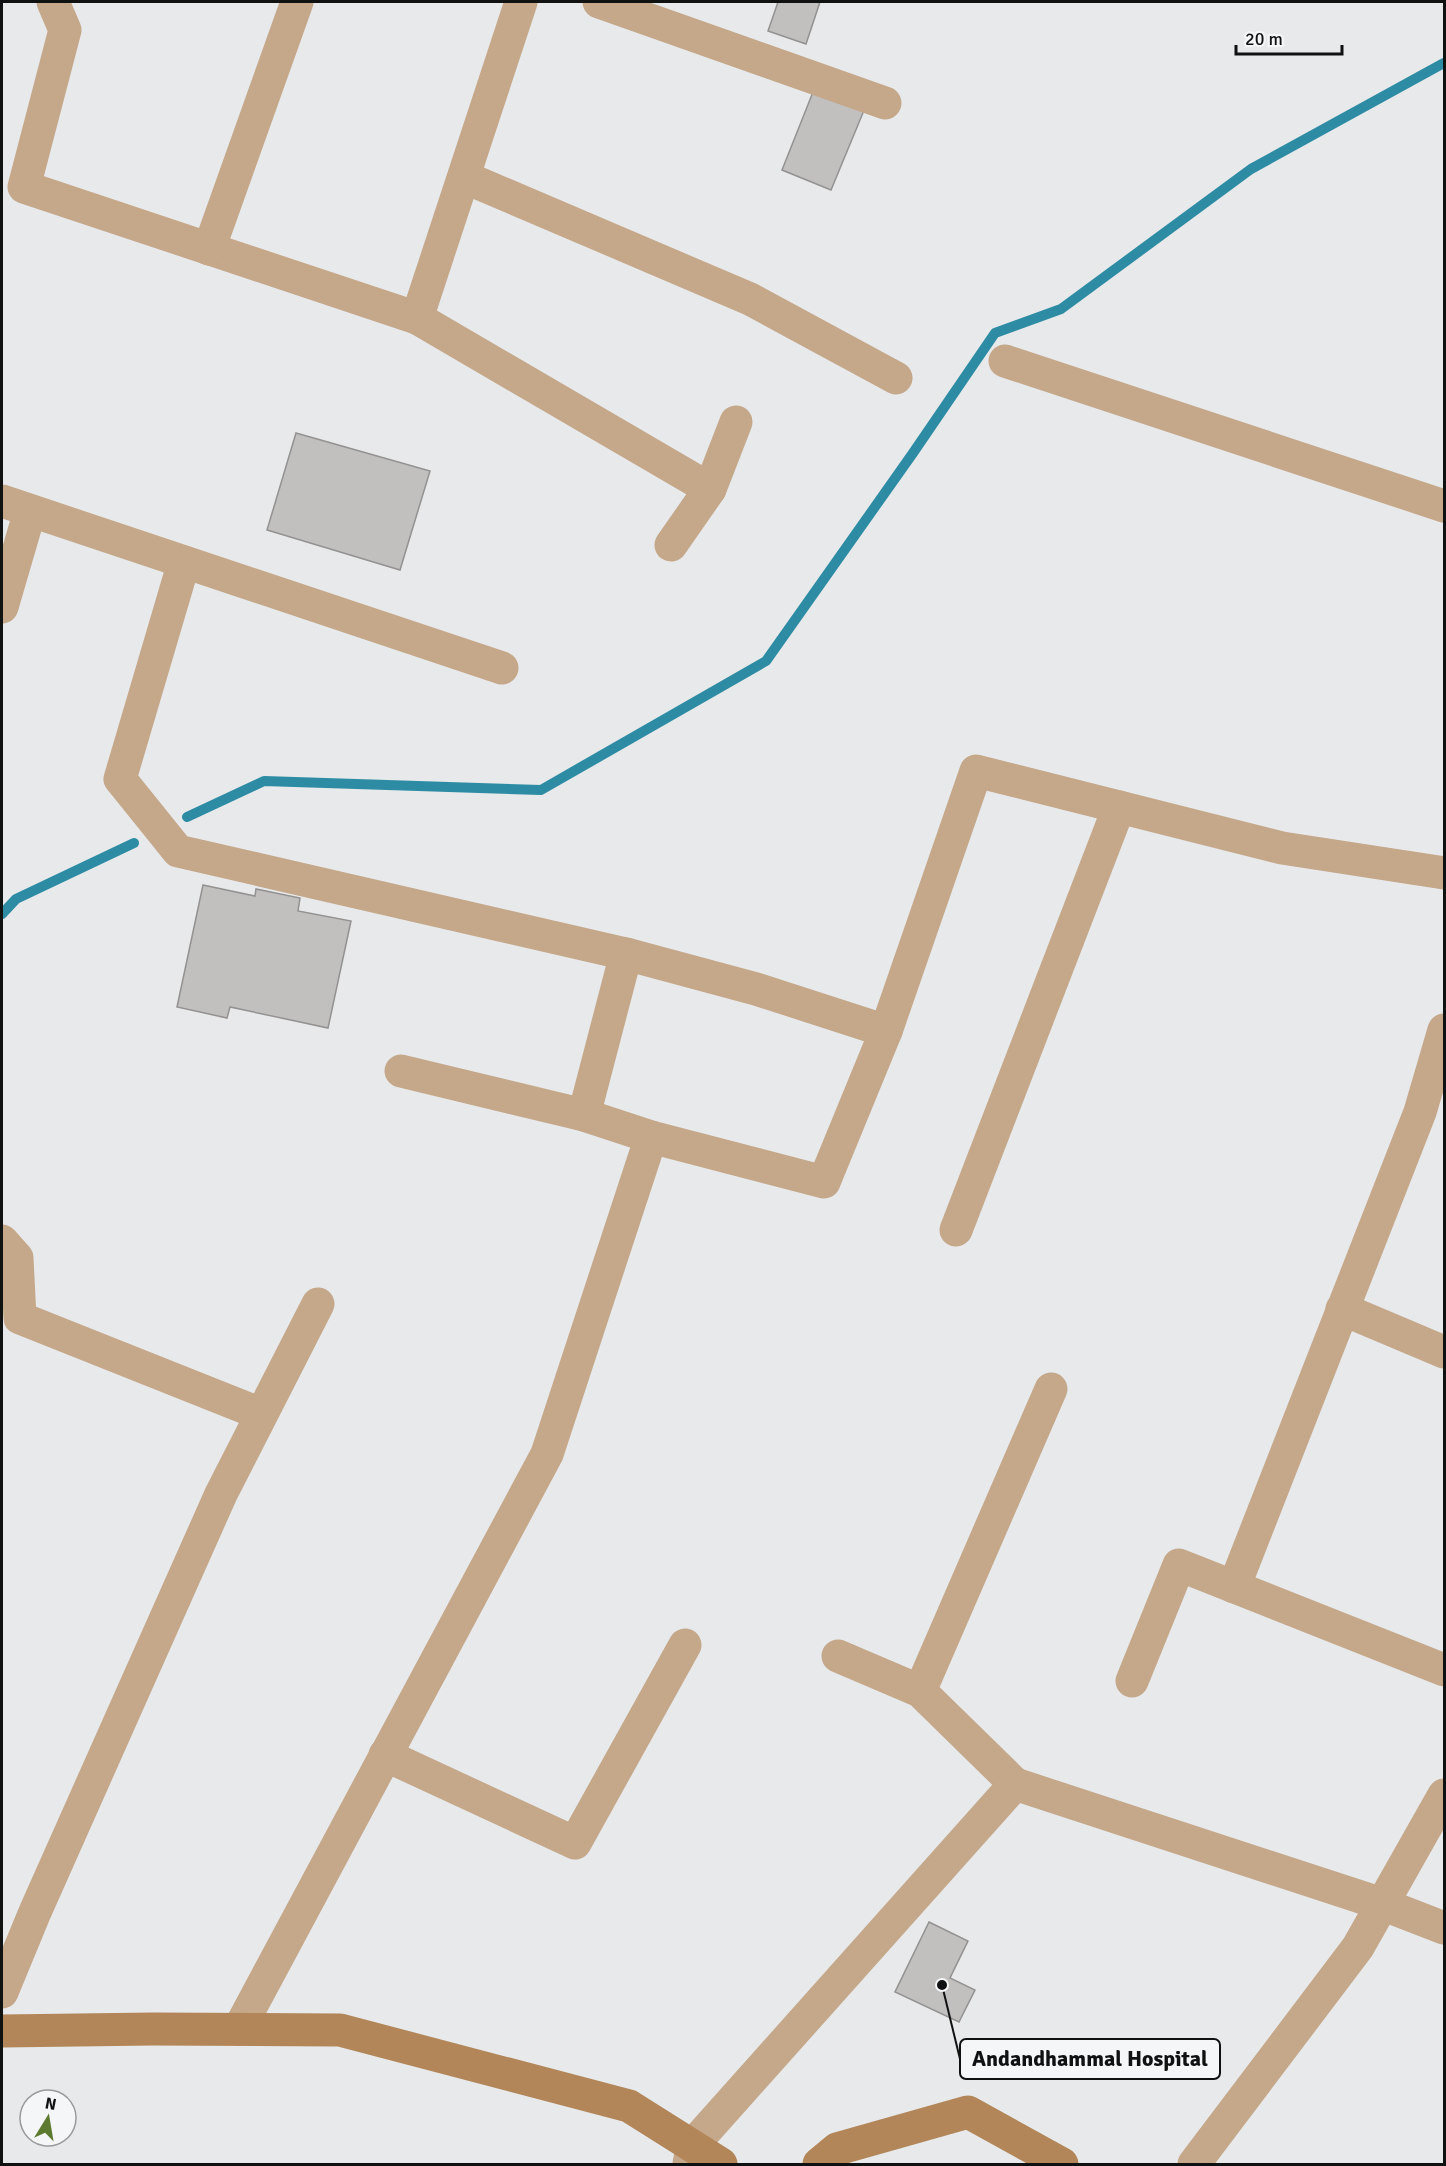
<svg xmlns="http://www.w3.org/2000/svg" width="1446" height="2166" font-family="Signika,sans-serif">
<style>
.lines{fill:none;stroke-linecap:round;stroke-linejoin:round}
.stream{stroke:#2d8ca3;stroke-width:10}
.building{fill:#c2bfbf;stroke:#949191;stroke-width:1.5}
.street{stroke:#c5a789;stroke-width:33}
.secondary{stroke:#b28658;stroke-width:33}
.leader{fill:none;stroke:#101111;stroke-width:2}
.callout-dot{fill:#101111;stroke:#f4f6f8;stroke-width:2}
.callout{fill:#f4f6f8;stroke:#101111;stroke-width:2}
.callout-label{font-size:22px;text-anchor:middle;font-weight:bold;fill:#101111}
</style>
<rect width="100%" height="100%" fill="#e7e9eb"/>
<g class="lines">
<g class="stream">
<polyline points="187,817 264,781 541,790 766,661 913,453 995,333 1061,309 1251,169 1444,63"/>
<polyline points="2,914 16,899 134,843"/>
</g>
</g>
<g class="building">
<polygon points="778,2 820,2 806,44 768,31"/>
<polygon points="815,87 865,108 831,190 782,170"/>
<polygon points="296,433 430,471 400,570 267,530"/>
<polygon points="203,885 255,896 256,889 300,898 298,911 351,921 328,1028 230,1007 227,1018 177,1007"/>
<polygon points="929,1922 968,1941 950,1978 975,1990 959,2022 895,1992"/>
</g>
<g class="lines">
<g class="street">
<polyline points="53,2 65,30 24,187 417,318 521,2"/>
<polyline points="599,2 885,103"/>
<polyline points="464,177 750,299 896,378"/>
<polyline points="209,249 297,2"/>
<polyline points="417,318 710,489"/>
<polyline points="1005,361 1444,506"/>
<polyline points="2,501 502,668"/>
<polyline points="671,545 710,489 736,422"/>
<polyline points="184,562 120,779 178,851 626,954 756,989 886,1031"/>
<polyline points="2,607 30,511"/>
<polyline points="401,1071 584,1115 651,1137"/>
<polyline points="584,1115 626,954"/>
<polyline points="956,1230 1119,807"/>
<polyline points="2,1241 17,1258 20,1318 261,1414"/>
<polyline points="1342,1309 1444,1352"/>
<polyline points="1234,1587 1420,1112 1444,1030"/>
<polyline points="838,1656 920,1691 1015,1784"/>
<polyline points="1132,1681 1179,1565 1444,1670"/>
<polyline points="920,1691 1051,1389"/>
<polyline points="385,1755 575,1843 685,1645"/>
<polyline points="2,1992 35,1912 221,1494 318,1304"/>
<polyline points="239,2029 547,1454 651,1137 824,1182 886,1031 976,771 1282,848 1444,873"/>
<polyline points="689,2164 692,2146 1015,1784 1382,1904 1444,1928"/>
<polyline points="1194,2164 1358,1947 1444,1795"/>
</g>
<g class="secondary">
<polyline points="2,2031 153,2029 340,2030 629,2106 721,2164"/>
<polyline points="819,2164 837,2149 968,2112 1062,2164"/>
</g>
</g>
<path class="leader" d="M942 1985L960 2059"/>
<circle class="callout-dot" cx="942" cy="1985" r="6"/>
<rect class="callout" x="960" y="2039" width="260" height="40" rx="6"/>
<g class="callout-label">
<text x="1090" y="2066">Andandhammal Hospital</text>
</g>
<rect width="1446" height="2166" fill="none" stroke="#101111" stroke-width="6"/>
<g transform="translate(48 2118) rotate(11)"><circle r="28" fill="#f4f6f8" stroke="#999a9c" stroke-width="1.5"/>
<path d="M0-4.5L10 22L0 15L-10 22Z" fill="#5d7b30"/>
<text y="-9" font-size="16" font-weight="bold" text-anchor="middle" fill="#101111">N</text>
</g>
<path d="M1236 45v9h106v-9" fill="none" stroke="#101111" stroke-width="3"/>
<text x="1245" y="45" font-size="18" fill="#101111" stroke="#f4f6f8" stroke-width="4.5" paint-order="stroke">20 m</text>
</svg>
